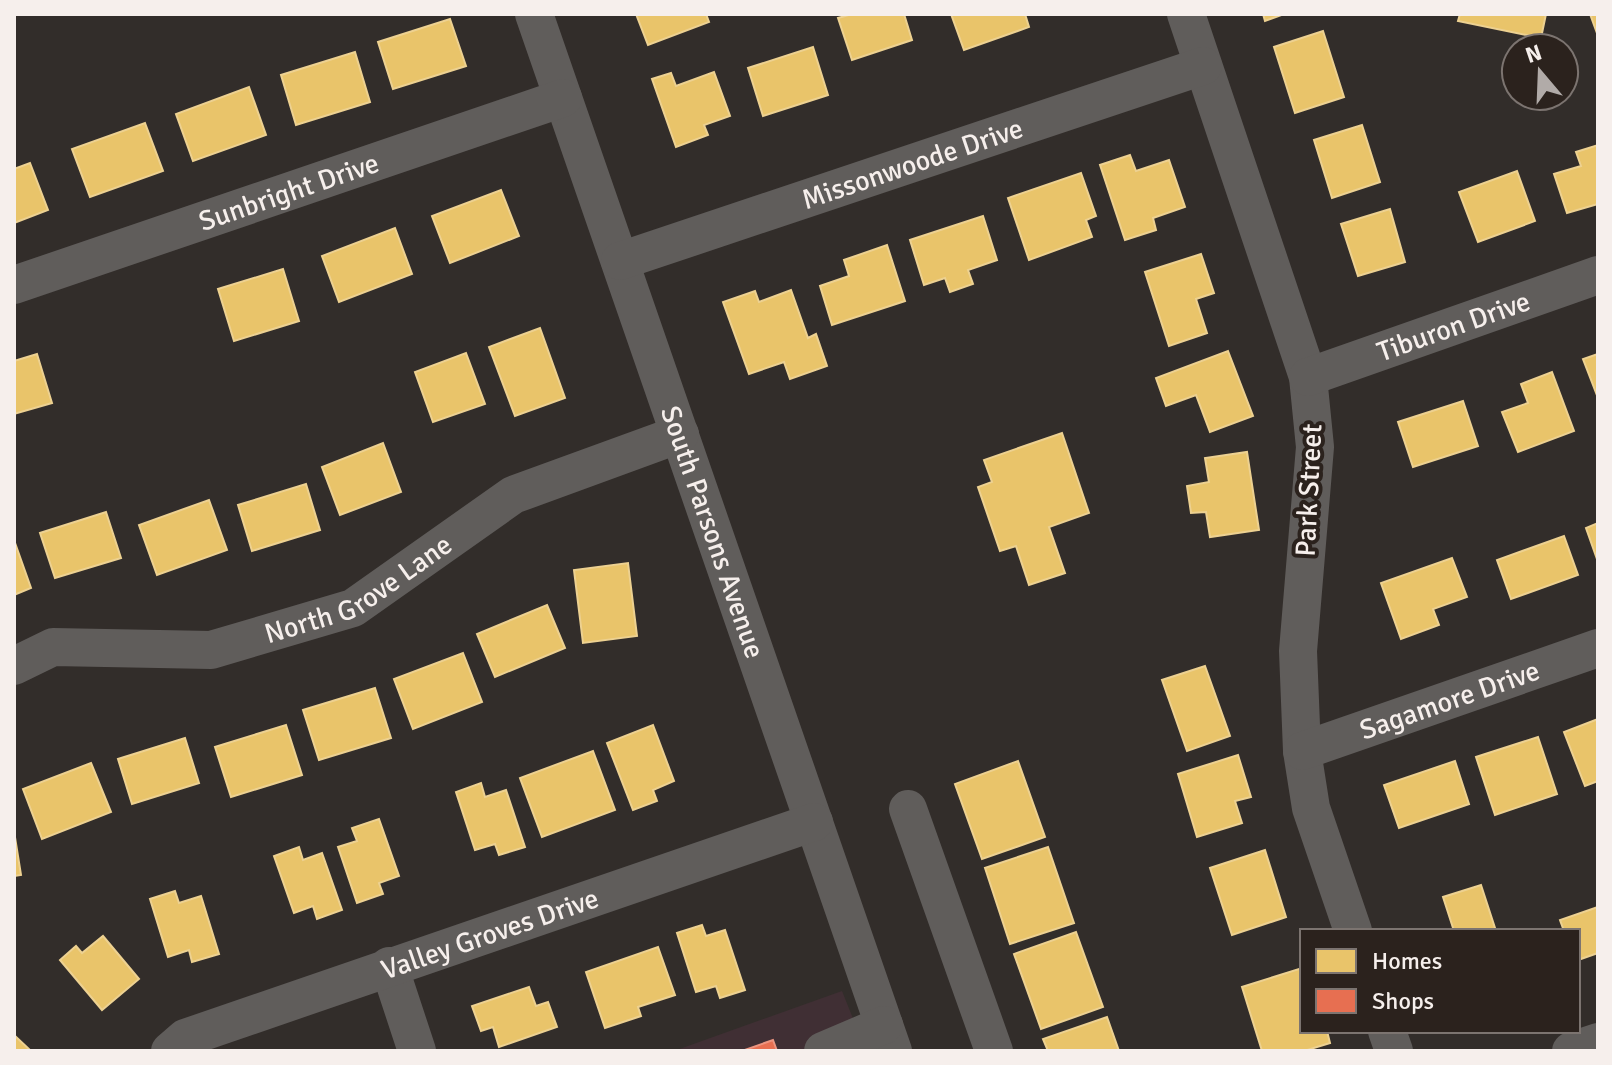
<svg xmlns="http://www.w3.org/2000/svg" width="1612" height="1065" font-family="Signika,sans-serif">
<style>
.commercial{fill:#402f34}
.homes{fill:#e9c46a;stroke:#edd191;stroke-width:2}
.shops{fill:#e76f51;stroke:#ec9580;stroke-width:2}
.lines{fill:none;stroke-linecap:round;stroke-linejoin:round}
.minor{stroke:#605d5b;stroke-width:38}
.labels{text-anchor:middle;stroke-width:8;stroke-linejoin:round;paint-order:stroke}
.street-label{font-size:28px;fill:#f6efec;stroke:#2b221d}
</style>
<rect width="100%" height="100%" fill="#322d2a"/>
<polygon class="commercial" points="842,991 866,1051 674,1051"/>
<g class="homes">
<polygon points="636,14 706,14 709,22 648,45"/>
<polygon points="852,14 904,14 912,40 852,60 838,18"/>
<polygon points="951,14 1025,14 1029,27 964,50"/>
<polygon points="1263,14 1284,14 1265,21"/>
<polygon points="1460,14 1546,14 1541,38 1458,21"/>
<polygon points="1590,14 1598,14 1598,36"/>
<polygon points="450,19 466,66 393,89 378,42"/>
<polygon points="1323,31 1344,97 1295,113 1274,47"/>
<polygon points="813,47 828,95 763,116 748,68"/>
<polygon points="355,52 370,102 296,125 281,75"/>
<polygon points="714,72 730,116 704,125 708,135 676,147 652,79 671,73 676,86"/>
<polygon points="249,87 266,135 193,161 176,114"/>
<polygon points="145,123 163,171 90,197 72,149"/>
<polygon points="1362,125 1380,182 1332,198 1314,140"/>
<polygon points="1598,145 1598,204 1567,213 1554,174 1581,166 1576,152"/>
<polygon points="1130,155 1136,171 1169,160 1185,207 1153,218 1156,230 1125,240 1100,165"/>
<polygon points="30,163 48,210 14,223 14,169"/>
<polygon points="1517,171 1535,221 1478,242 1459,192"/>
<polygon points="1081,173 1096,216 1086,220 1092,237 1029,260 1008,198"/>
<polygon points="501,190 519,236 450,263 432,216"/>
<polygon points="1390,209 1405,262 1358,276 1341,224"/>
<polygon points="983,216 997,260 968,270 973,284 950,292 945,278 924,285 910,240"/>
<polygon points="395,228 412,274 339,302 322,256"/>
<polygon points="887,245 905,301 832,325 820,286 849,276 844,260"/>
<polygon points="1201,254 1214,293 1196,299 1207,333 1169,346 1145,272"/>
<polygon points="283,269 299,321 234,341 218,289"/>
<polygon points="791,290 808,338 816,334 827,366 790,379 784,362 749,374 723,302 755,291 759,302"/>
<polygon points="540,328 565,398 515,416 489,347"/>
<polygon points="1228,351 1253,416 1210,432 1196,395 1166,406 1156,378"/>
<polygon points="466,353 485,404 433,422 415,372"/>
<polygon points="37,354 52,403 14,414 14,361"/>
<polygon points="1598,354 1598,398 1583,359"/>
<polygon points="1552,372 1574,431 1518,452 1502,412 1528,403 1521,384"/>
<polygon points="1463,401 1478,446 1413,467 1398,422"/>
<polygon points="1062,433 1089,513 1049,527 1065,573 1029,585 1016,546 1000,551 978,487 992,482 984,460"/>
<polygon points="383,443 401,492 340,515 322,467"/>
<polygon points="1247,452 1259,530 1210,537 1206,512 1191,513 1187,486 1209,482 1205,458"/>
<polygon points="306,484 320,530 252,551 238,505"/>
<polygon points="209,500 227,550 157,575 139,525"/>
<polygon points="106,512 121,558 55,578 40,533"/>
<polygon points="1598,523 1598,562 1586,528"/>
<polygon points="1564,536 1578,575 1511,599 1497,560"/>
<polygon points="14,540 31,588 14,595"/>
<polygon points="1452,558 1467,597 1433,609 1439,625 1401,639 1381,583"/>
<polygon points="628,563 637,636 583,643 574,570"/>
<polygon points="547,605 565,648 495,677 477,634"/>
<polygon points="463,653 482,702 413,729 394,679"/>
<polygon points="1205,666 1230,736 1187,751 1162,680"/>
<polygon points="375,688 391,738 319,760 303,710"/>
<polygon points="1598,719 1598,781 1585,786 1564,732"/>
<polygon points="286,725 302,775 231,797 215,747"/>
<polygon points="653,725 674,781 653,790 657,801 633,810 607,743"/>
<polygon points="1538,737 1557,794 1495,815 1476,757"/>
<polygon points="185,738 199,783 132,804 118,759"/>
<polygon points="593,751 615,810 542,837 520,778"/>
<polygon points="1238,755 1251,797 1235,801 1242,823 1197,837 1178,774"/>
<polygon points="1018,761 1045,837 982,859 955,784"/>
<polygon points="1455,761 1469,804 1399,828 1384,785"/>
<polygon points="91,763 111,812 42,839 23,789"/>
<polygon points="481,783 485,797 506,790 525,847 499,855 495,844 475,850 456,792"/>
<polygon points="379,819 399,876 379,883 383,894 357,903 338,847 357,841 352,828"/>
<polygon points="14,831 21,875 14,876"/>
<polygon points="299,847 303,860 322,853 342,910 317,919 313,906 294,913 274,856"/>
<polygon points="1048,847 1074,923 1010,944 985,868"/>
<polygon points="1265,850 1286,917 1232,935 1210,868"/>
<polygon points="1481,885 1496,931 1454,931 1443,897"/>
<polygon points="175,891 179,903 201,896 219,954 192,962 189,950 168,957 150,899"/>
<polygon points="1598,907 1598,953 1578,960 1578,931 1564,931 1560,920"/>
<polygon points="702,925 706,936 725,930 745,990 720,998 716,986 696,992 677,933"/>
<polygon points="1076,932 1103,1007 1041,1029 1014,954"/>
<polygon points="103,936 139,979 102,1010 60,960 76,946 82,953"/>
<polygon points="658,947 675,995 638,1007 641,1016 605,1028 586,972"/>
<polygon points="1302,968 1302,1031 1327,1031 1330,1043 1304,1051 1262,1051 1242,987"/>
<polygon points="529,987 536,1006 548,1002 557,1027 499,1047 493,1027 481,1031 472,1006"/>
<polygon points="1107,1017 1119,1051 1048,1051 1043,1039"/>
<polygon points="14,1035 31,1051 14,1051"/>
</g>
<polygon class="shops" points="773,1040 777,1051 742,1051"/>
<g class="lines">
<g class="minor">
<path id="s1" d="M534,14L893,1051"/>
<polyline points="1186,14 1308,377 1315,447 1298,651 1302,751 1311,808 1353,931"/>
<path id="s2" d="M620,261L1203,66"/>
<path id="s3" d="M14,285L563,98"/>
<path id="s4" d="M1308,377L1598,275"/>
<path id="s5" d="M14,666L53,647L211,650L353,608L513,495L680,434"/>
<path id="s6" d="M1302,751L1598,648"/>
<polyline points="908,809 994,1051"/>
<polyline points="389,966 417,1051"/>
<polyline points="1387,1031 1394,1051"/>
<path id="s7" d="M170,1051L185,1038L814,822"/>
<polyline points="823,1051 884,1025"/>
<polyline points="1571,1051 1598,1042"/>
</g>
</g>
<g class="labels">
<g class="street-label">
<text dy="10" stroke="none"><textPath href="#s2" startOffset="308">Missonwoode Drive</textPath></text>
<text dy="10" stroke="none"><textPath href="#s3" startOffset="290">Sunbright Drive</textPath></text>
<text dy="10" stroke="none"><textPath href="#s4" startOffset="154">Tiburon Drive</textPath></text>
<text transform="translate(1308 490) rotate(-87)" y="10">Park Street</text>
<text dy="10" stroke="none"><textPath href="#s1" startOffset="548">South Parsons Avenue</textPath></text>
<text dy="10" stroke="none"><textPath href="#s5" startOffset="362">North Grove Lane</textPath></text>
<text dy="10" stroke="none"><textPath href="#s6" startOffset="156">Sagamore Drive</textPath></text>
<text dy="10" stroke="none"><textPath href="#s7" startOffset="342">Valley Groves Drive</textPath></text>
</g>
</g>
<rect width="1612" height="1065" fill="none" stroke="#f6efec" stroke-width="32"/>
<rect x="1300" y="929" width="280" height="104" fill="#2b221d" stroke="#7c7470" stroke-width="2"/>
<rect x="1316" y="949" width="40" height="24" fill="#e9c46a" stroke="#7c7470" stroke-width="2"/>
<text x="1372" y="969" font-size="24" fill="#f6efec">Homes</text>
<rect x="1316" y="989" width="40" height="24" fill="#e76f51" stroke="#7c7470" stroke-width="2"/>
<text x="1372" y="1009" font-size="24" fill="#f6efec">Shops</text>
<g transform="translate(1540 72) rotate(341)"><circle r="38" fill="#2b221d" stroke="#7c7470" stroke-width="2"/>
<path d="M0-6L14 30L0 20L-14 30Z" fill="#b1aba8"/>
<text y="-12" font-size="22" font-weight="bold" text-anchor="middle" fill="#f6efec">N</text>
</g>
</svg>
